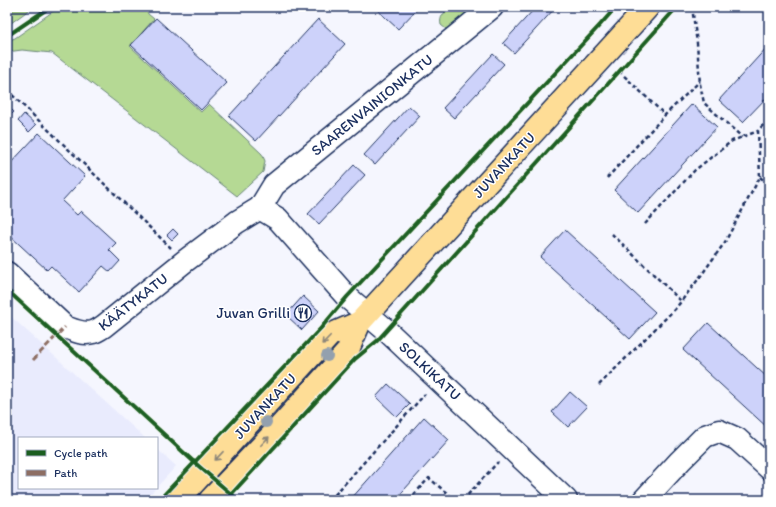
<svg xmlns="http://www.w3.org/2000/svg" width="776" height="507" font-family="Itim,sans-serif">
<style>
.built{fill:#e9ebfd}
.green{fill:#b5d994;stroke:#688479}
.building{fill:#cdd2fa;stroke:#1b2f5e}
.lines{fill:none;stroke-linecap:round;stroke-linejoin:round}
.minor-casing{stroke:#1b2f5e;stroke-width:25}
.major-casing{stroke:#1b2f5e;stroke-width:25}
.path{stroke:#1b2f5e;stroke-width:2.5;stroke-dasharray:4 3;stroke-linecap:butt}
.minor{stroke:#fff;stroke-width:22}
.major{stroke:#fedd96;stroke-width:22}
.quiet{stroke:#8d6e63;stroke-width:3;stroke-dasharray:6 3;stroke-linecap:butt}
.cycleway-casing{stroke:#fff;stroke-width:6}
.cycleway{stroke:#1b5e20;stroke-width:4}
.tree{fill:#93a0ae}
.oneway{stroke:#8c867a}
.labels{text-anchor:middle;stroke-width:3;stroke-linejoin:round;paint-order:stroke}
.street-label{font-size:15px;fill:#1b2f5e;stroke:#fff}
.poi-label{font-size:15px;fill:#1b2f5e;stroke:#fff;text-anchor:end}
</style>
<rect width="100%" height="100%" fill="#f5f6fe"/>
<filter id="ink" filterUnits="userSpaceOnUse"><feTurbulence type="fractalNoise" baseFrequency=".025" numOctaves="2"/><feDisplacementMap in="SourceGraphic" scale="8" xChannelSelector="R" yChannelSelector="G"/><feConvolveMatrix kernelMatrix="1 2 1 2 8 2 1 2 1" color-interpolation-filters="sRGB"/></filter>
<g filter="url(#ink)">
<g class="built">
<polygon points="7,313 145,438 19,438 19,488 156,488 145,500 7,500"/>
<polygon points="157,449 176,466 157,487"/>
</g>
<g class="green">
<polygon points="7,7 33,7 7,26"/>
<polygon points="58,7 146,7 148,14 154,19 130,46 201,112 209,104 262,154 265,161 263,172 237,196 52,53 22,50 7,52 7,41 15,38 55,10"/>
<path d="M450,7H481L452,29H446L441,25C439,17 444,13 450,7Z"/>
</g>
<g class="building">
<polygon points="374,7 419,7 398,29"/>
<polygon points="536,7 556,7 514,53 503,43"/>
<polygon points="156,18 227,83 201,110 131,45"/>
<polygon points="318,19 345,44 256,141 229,116"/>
<polygon points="769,45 769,95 743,122 719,100"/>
<polygon points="493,54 504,64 454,118 443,108"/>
<polygon points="692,104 717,127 638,213 614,190"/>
<polygon points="7,105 14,112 7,119"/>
<polygon points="409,106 420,116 375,165 364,155"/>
<polygon points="24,114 36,125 29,132 18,121"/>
<polygon points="39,133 85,176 62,201 77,215 81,211 116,243 109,250 120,261 110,272 103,266 79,292 51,266 47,270 7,233 7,167"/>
<polygon points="354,165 365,175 319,224 308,214"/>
<polygon points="173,229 178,234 172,240 167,235"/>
<polygon points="565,230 655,312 630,339 540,257"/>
<polygon points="303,296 319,311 302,330 286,315"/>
<polygon points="708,323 769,379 769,429 683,350"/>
<polygon points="388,384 410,404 397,417 376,397"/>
<polygon points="570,392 587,407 568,427 552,412"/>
<polygon points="424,417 449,440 395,500 350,500"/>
</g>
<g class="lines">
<g class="minor-casing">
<g id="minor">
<polyline points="260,208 278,219 347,297 386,330 566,500"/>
<path d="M7,273L65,327C73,330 83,335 93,332C97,331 101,328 104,326L185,261L237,222L260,208L274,185L492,7"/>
<polyline points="644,500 680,461 705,436 719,431 737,439 769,468"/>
</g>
</g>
<g class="major-casing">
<g id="major">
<polyline points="178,500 330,335 360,322"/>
<polyline points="210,500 273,434 347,352 360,322 648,7"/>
</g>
</g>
<g class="path">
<polyline points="692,7 697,43 700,84 704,103 742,137"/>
<polyline points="619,71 665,115"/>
<polyline points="7,90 171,248"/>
<polyline points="760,177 769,185"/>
<polyline points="607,178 665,115 700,81"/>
<polyline points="645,224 695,170 732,141 758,131"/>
<polyline points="612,234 681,301"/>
<polyline points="599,385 676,308 700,277 725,242 760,177 758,131 769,118"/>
<polyline points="334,500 332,498 425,394"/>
<polyline points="409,500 429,478 455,500"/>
<polyline points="463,500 498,462"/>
</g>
<use href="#minor" class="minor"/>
<use href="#major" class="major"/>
<polyline class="quiet" points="33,360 65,327"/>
<g class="cycleway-casing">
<g id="cycleway">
<polyline points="7,36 50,7"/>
<polyline points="7,290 194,462 238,500"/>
<polyline points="159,500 321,328 347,297 600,25 616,7"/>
<polyline points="226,500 355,359 377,341 677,7"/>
</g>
</g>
<use href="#cycleway" class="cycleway"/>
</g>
<g class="tree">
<circle cx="327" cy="356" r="6"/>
<circle cx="266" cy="422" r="6"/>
</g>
<defs><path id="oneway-shaft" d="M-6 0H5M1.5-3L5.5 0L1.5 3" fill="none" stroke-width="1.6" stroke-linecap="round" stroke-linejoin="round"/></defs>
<g class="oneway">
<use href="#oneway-shaft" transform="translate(326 340) rotate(134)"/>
<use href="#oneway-shaft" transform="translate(265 441) rotate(-46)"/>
<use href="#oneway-shaft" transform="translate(219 456) rotate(133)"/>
</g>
</g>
<defs>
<g id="restaurant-ring" transform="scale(0.9)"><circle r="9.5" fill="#fff" stroke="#1b2f5e" stroke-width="1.5"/><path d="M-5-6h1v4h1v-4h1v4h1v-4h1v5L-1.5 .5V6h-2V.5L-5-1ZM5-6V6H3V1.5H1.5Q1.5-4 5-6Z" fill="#1b2f5e"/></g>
</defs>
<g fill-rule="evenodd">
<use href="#restaurant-ring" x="303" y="313"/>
</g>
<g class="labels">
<g class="street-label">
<text transform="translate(372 105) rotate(-39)" y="5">SAARENVAINIONKATU</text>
<text transform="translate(504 165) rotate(-47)" y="5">JUVANKATU</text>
<text transform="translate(133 302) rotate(-38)" y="5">KÄÄTYKATU</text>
<text transform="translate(430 371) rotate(43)" y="5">SOLKIKATU</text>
<text transform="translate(265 406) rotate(-47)" y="5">JUVANKATU</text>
</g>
<g class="poi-label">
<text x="290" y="318">Juvan Grilli</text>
</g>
</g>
<rect width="776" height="507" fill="none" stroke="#fff" stroke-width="24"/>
<rect x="12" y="12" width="752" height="483" fill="none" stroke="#1b2f5e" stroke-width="1.5" filter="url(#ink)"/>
<rect x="18" y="437" width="140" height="52" fill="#ffffff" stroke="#a4acbf"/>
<rect x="26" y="450" width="20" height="6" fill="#1b5e20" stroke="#a4acbf"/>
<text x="54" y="457" font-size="12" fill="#1b2f5e">Cycle path</text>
<rect x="26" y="470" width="20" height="6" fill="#8d6e63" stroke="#a4acbf"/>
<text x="54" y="477" font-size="12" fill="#1b2f5e">Path</text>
</svg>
